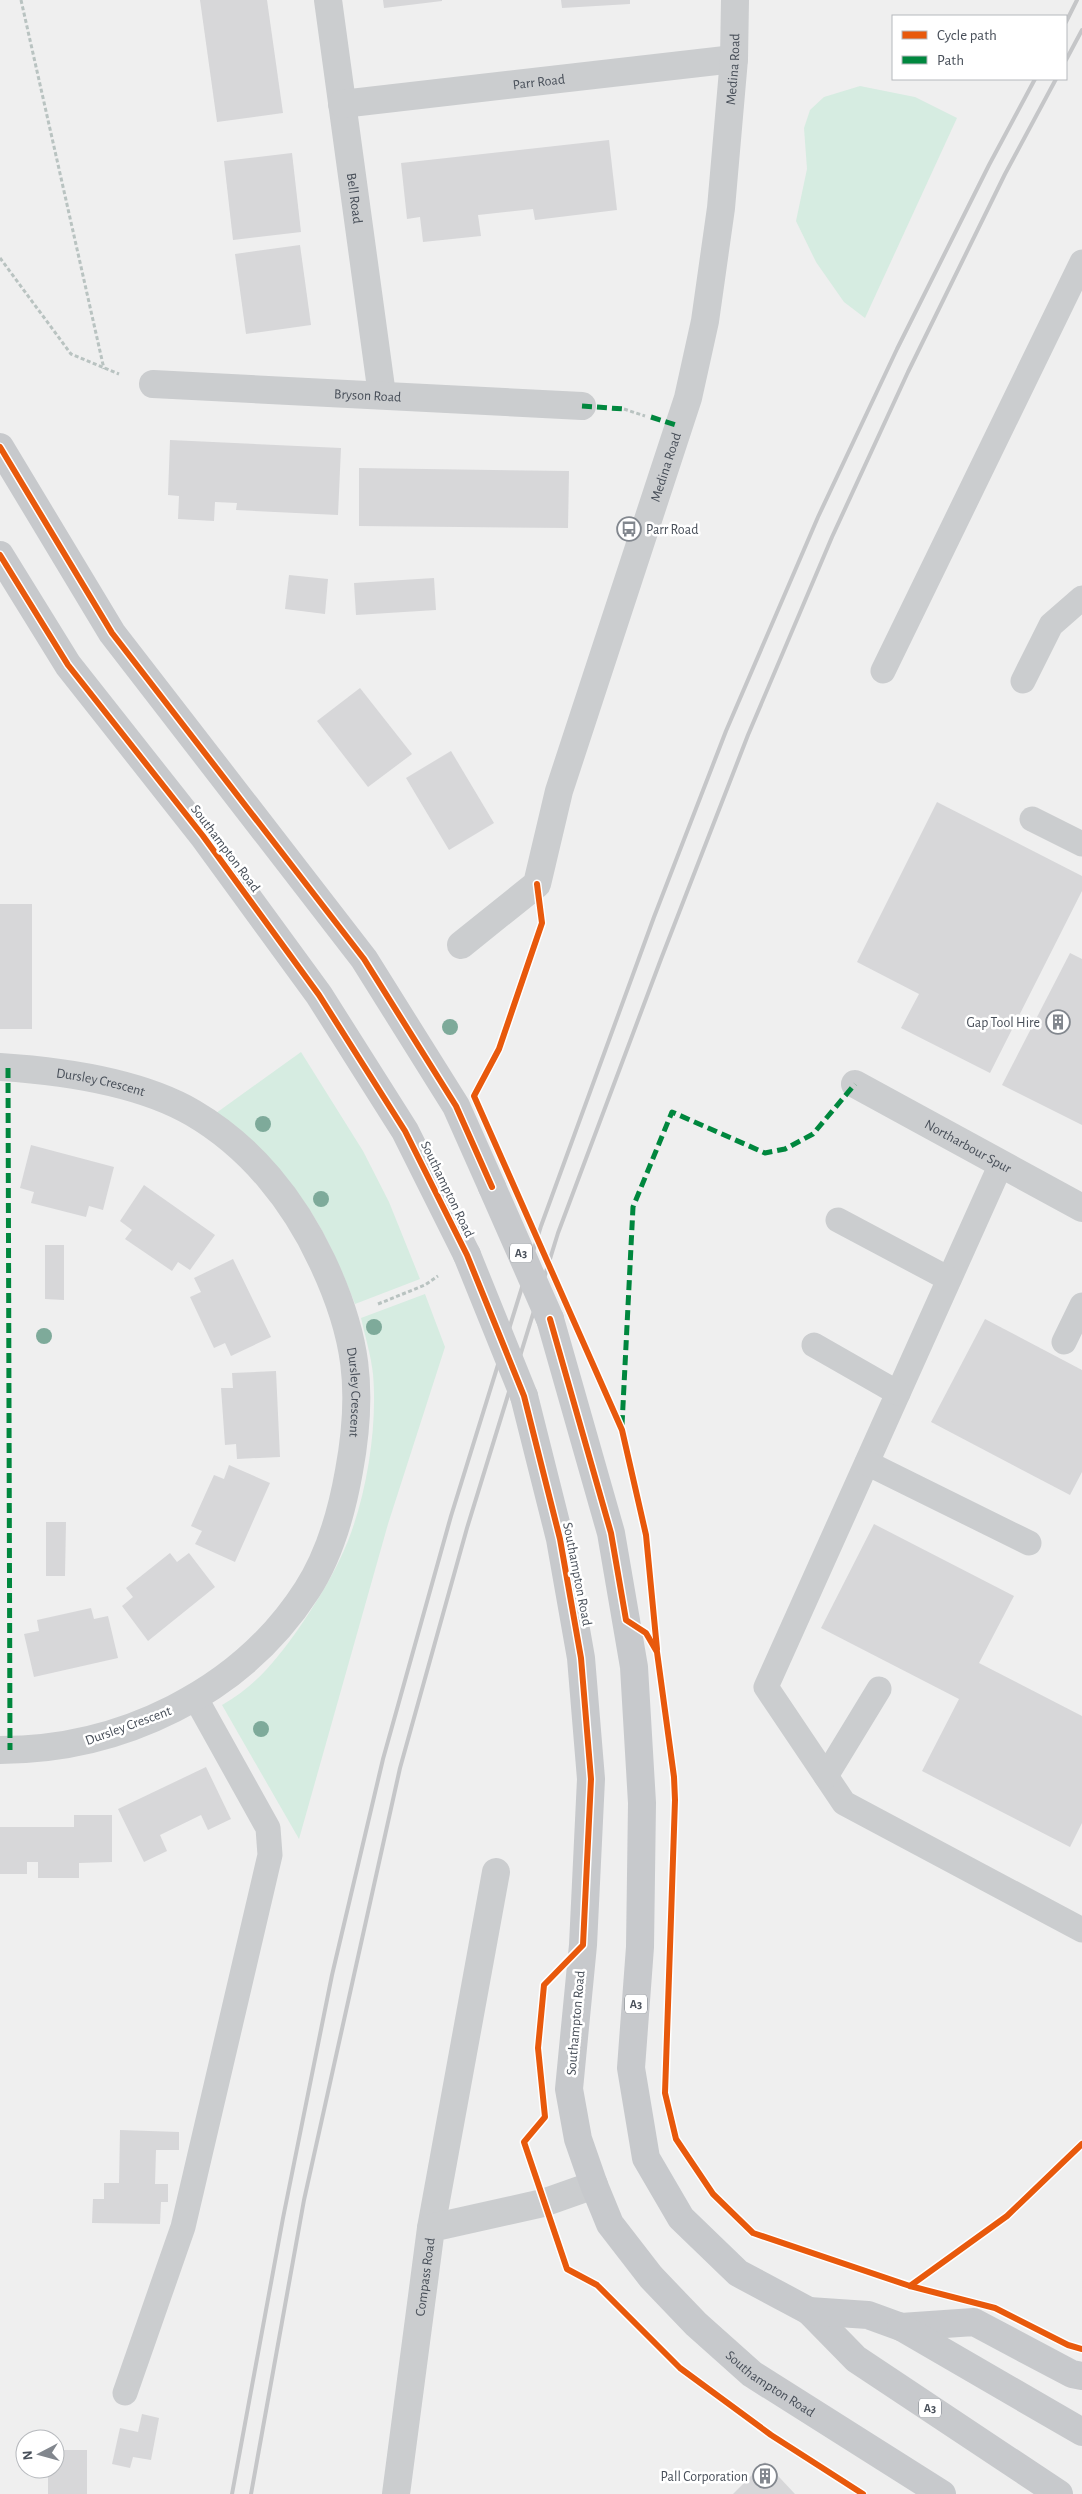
<svg xmlns="http://www.w3.org/2000/svg" width="1082" height="2494" font-family="'Alegreya Sans',sans-serif">
<style>
.green{fill:#d6ece1}
.building{fill:#d7d7d9}
.lines{fill:none;stroke-linecap:round;stroke-linejoin:round}
.path{stroke:#b9c3c1;stroke-width:3;stroke-dasharray:4 2.5;stroke-linecap:butt}
.lane{stroke:#cbcdcf;stroke-width:25}
.street{stroke:#cbcdcf;stroke-width:28}
.primary{stroke:#c7c9cc;stroke-width:28}
.rail{stroke:#c5c6c8;stroke-width:4}
.primary-bridge{stroke:#c7c9cc;stroke-width:28}
.quiet{stroke:#00873e;stroke-width:5;stroke-dasharray:10 5;stroke-linecap:butt}
.cycleway-casing{stroke:#fff;stroke-width:9}
.cycleway{stroke:#e8590c;stroke-width:6}
.tree{fill:#7eaa9a}
.labels{text-anchor:middle;stroke-width:5;stroke-linejoin:round;paint-order:stroke}
.shield{fill:#fff;stroke:#7f848b;stroke-width:1}
.shield-label{font-size:12px;font-weight:bold;fill:#484f59}
.street-label{font-size:14px;fill:#484f59;stroke:#fff}
.poi-label{font-size:14px;fill:#484f59;stroke:#fff;text-anchor:end}
</style>
<rect width="100%" height="100%" fill="#efefef"/>
<g class="green">
<polygon points="860,86 915,97 957,118 865,318 844,302 816,262 796,221 807,169 804,128 810,110 824,97"/>
<path d="M301,1052L363,1151L389,1202L420,1279L355,1304C340,1266 318,1213 289,1184C265,1160 237,1138 212,1116Z"/>
<path d="M425,1294L445,1347L388,1524L299,1839L222,1705C256,1686 277,1659 299,1628C314,1606 328,1584 340,1559C365,1508 378,1431 373,1374C371,1355 365,1336 361,1318Z"/>
</g>
<g class="building">
<polygon points="200,0 267,0 283,113 217,122"/>
<polygon points="383,0 442,0 442,1 384,8"/>
<polygon points="561,0 630,0 630,4 562,8"/>
<polygon points="609,140 617,210 535,220 533,209 478,215 481,236 423,242 420,217 407,219 401,163"/>
<polygon points="292,153 301,232 233,240 224,161"/>
<polygon points="300,245 311,325 246,334 235,254"/>
<polygon points="170,440 341,448 338,515 236,510 237,503 215,502 214,521 178,519 179,496 168,495"/>
<polygon points="359,468 569,471 568,528 359,526"/>
<polygon points="289,575 328,579 325,614 285,609"/>
<polygon points="434,578 436,610 356,615 354,583"/>
<polygon points="360,688 412,754 368,787 317,721"/>
<polygon points="451,751 494,823 449,850 406,778"/>
<polygon points="937,802 1082,876 1082,891 990,1073 901,1028 919,994 857,962"/>
<rect x="0" y="904" width="32" height="125"/>
<polygon points="1070,953 1082,959 1082,1125 1002,1085"/>
<polygon points="31,1145 114,1167 103,1210 89,1206 86,1217 31,1203 34,1192 20,1188"/>
<polygon points="144,1185 215,1235 190,1270 178,1262 172,1271 125,1239 132,1230 120,1221"/>
<polygon points="45,1245 64,1245 64,1300 45,1299"/>
<polygon points="233,1259 271,1337 231,1356 225,1343 214,1348 190,1297 201,1292 194,1278"/>
<polygon points="985,1319 1082,1370 1082,1472 1070,1495 931,1422"/>
<polygon points="276,1371 280,1457 237,1459 236,1444 225,1445 221,1388 233,1388 232,1373"/>
<polygon points="229,1465 270,1483 235,1562 195,1544 202,1531 191,1526 214,1475 224,1479"/>
<polygon points="46,1522 66,1522 65,1576 46,1576"/>
<polygon points="874,1524 1014,1596 979,1663 1082,1716 1082,1823 1070,1847 922,1771 959,1699 821,1628"/>
<polygon points="170,1553 177,1562 189,1553 215,1587 148,1641 122,1606 133,1597 126,1588"/>
<polygon points="91,1608 94,1619 108,1616 118,1658 34,1677 24,1634 39,1631 37,1620"/>
<polygon points="206,1767 231,1819 208,1830 201,1815 160,1835 167,1851 144,1862 118,1809"/>
<polygon points="74,1815 112,1815 112,1862 79,1863 79,1878 38,1878 38,1862 27,1862 27,1874 0,1874 0,1827 74,1827"/>
<polygon points="120,2130 179,2132 179,2150 156,2150 155,2184 168,2184 168,2202 161,2202 160,2224 92,2223 93,2199 104,2199 104,2183 119,2183"/>
<polygon points="142,2414 159,2418 151,2460 133,2457 130,2468 112,2464 120,2428 138,2432"/>
<polygon points="55,2450 87,2450 87,2494 48,2494 48,2469 55,2469"/>
<polygon points="765,2462 795,2494 733,2494"/>
</g>
<g class="lines">
<g class="path">
<polyline points="21,0 104,369"/>
<polyline points="0,258 71,354 119,374"/>
<polyline points="624,409 645,416"/>
<polyline points="378,1304 425,1285 438,1276"/>
</g>
<g class="lane">
<polyline points="883,671 1082,262"/>
<polyline points="1023,681 1051,625 1082,598"/>
<polyline points="1032,819 1082,844"/>
<polyline points="1001,1164 766,1687 844,1803 1082,1930"/>
<polyline points="838,1220 949,1279"/>
<polyline points="1064,1342 1082,1305"/>
<polyline points="814,1345 898,1393"/>
<polyline points="867,1463 1029,1543"/>
<polyline points="826,1776 879,1689"/>
<polyline points="125,2393 183,2227 270,1855 268,1828 195,1697"/>
</g>
<g class="street">
<path id="s1" d="M328,0L382,395"/>
<path id="s2" d="M342,104L734,59"/>
<path id="s3" d="M153,384L582,406"/>
<path id="s4" d="M461,945L537,884L559,791L688,398L705,321L721,208L734,59L735,0"/>
<path id="s5" d="M0,1067C62,1071 138,1081 193,1113C251,1147 294,1201 322,1261C357,1335 364,1390 349,1471C342,1511 329,1556 307,1590C241,1693 120,1750 0,1750"/>
<path id="s6" d="M855,1084L1082,1208"/>
<polyline points="431,2228 496,1872"/>
<path id="s7" d="M396,2494L431,2228L543,2203L594,2185"/>
</g>
<g class="primary">
<polyline points="0,447 112,633 364,959 456,1106 492,1187"/>
<polyline points="0,555 68,665 203,836 319,995 405,1131 467,1255"/>
<polyline points="550,1319 611,1533 634,1667 642,1803 640,1947 631,2068 646,2158 681,2218 738,2273 809,2311 856,2359 1059,2494"/>
<path id="s8" d="M524,1396L560,1539L581,1658L591,1779L583,1945L569,2089L578,2139L594,2185L610,2224L651,2277L696,2324L752,2374L942,2494"/>
<polyline points="809,2311 868,2315 901,2327 974,2322 1072,2374 1082,2376"/>
<polyline points="901,2327 1082,2432"/>
</g>
<g class="rail">
<polyline points="1066,22 1077,0"/>
<polyline points="1066,60 1082,30"/>
<polyline points="232,2494 283,2218 332,1975 383,1759 451,1516 541,1226 654,917 726,731 818,517 897,349 989,165 1035,79"/>
<polyline points="251,2494 304,2200 400,1768 467,1528 558,1233 661,959 748,735 832,537 908,372 1005,174 1056,79"/>
</g>
<g class="primary-bridge">
<polyline points="492,1187 550,1319"/>
<polyline points="467,1255 524,1396"/>
</g>
<g class="quiet">
<polyline points="582,406 624,409"/>
<polyline points="651,417 679,426"/>
<polyline points="8,1068 10,1750"/>
<polyline points="622,1425 633,1207 672,1112 765,1153 785,1149 813,1134 855,1084"/>
</g>
<g class="cycleway-casing">
<g id="cycleway">
<polyline points="0,447 112,633 364,959 456,1106 492,1187"/>
<polyline points="0,555 68,665 203,836 319,995 405,1131 467,1255 524,1396 560,1539 581,1658 591,1779 583,1945 544,1985 538,2048 545,2117 524,2142 567,2269 597,2285 680,2368 771,2435 863,2494"/>
<polyline points="537,884 542,923 499,1049 474,1096 622,1430 646,1535 657,1649"/>
<polyline points="550,1319 611,1533 626,1620 646,1633 657,1652 674,1777 675,1800 665,2093 676,2139 713,2194 753,2233 910,2286 995,2308 1068,2345 1082,2349"/>
<polyline points="910,2286 1007,2216 1082,2144"/>
</g>
</g>
<use href="#cycleway" class="cycleway"/>
</g>
<g class="tree">
<circle cx="450" cy="1027" r="8"/>
<circle cx="263" cy="1124" r="8"/>
<circle cx="321" cy="1199" r="8"/>
<circle cx="374" cy="1327" r="8"/>
<circle cx="44" cy="1336" r="8"/>
<circle cx="261" cy="1729" r="8"/>
</g>
<defs>
<g id="bus-ring" transform="scale(1.25)"><circle r="9.5" fill="#fff" stroke="#82878e" stroke-width="1.5"/><path d="M-5-6H5V4H4V6H2V4H-2V6H-4V4H-5ZM-3.5-4V0h7V-4ZM-3.5 1.2v1.5H-2V1.2ZM2 1.2v1.5H3.5V1.2Z" fill="#82878e"/></g>
<g id="building-ring" transform="scale(1.25)"><circle r="9.5" fill="#fff" stroke="#82878e" stroke-width="1.5"/><path d="M-4-6H4V6H1V3H-1V6H-4ZM-2.5-4.3h1.7v1.8h-1.7ZM.8-4.3h1.7v1.8H.8ZM-2.5-1h1.7V.8h-1.7ZM.8-1h1.7V.8H.8Z" fill="#82878e"/></g>
</defs>
<g fill-rule="evenodd">
<use href="#bus-ring" x="629" y="529"/>
<use href="#building-ring" x="1058" y="1022"/>
<use href="#building-ring" x="765" y="2476"/>
</g>
<g class="labels">
<g class="shield">
<rect x="510" y="1243.5" width="22" height="19" rx="4"/>
<rect x="625" y="1994.5" width="22" height="19" rx="4"/>
<rect x="919" y="2398.5" width="22" height="19" rx="4"/>
</g>
<g class="shield-label">
<text x="521" y="1257">A3</text>
<text x="636" y="2008">A3</text>
<text x="930" y="2412">A3</text>
</g>
<g class="street-label">
<text dy="5" stroke="none"><textPath href="#s4" startOffset="939">Medina Road</textPath></text>
<text dy="5" stroke="none"><textPath href="#s2" startOffset="198">Parr Road</textPath></text>
<text dy="5" stroke="none"><textPath href="#s1" startOffset="200">Bell Road</textPath></text>
<text dy="5" stroke="none"><textPath href="#s3" startOffset="215">Bryson Road</textPath></text>
<text dy="5" stroke="none"><textPath href="#s4" startOffset="534">Medina Road</textPath></text>
<text transform="translate(226 848) rotate(53)" y="5">Southampton Road</text>
<text dy="5" stroke="none"><textPath href="#s5" startOffset="102">Dursley Crescent</textPath></text>
<text dy="5" stroke="none"><textPath href="#s6" startOffset="129">Northarbour Spur</textPath></text>
<text transform="translate(448 1189) rotate(64)" y="5">Southampton Road</text>
<text dy="5" stroke="none"><textPath href="#s5" startOffset="536">Dursley Crescent</textPath></text>
<text transform="translate(578 1574) rotate(79)" y="5">Southampton Road</text>
<text transform="translate(128 1725) rotate(-20)" y="5">Dursley Crescent</text>
<text transform="translate(575 2023) rotate(-85)" y="5">Southampton Road</text>
<text dy="5" stroke="none"><textPath href="#s7" startOffset="219">Compass Road</textPath></text>
<text dy="5" stroke="none"><textPath href="#s8" startOffset="1070">Southampton Road</textPath></text>
</g>
<g class="poi-label">
<text x="646" y="534" text-anchor="start">Parr Road</text>
<text x="1040" y="1027">Gap Tool Hire</text>
<text x="748" y="2481">Pall Corporation</text>
</g>
</g>
<rect x="892" y="15" width="175" height="65" fill="#ffffff" stroke="#b6b9bd"/>
<rect x="902" y="31" width="25" height="8" fill="#e8590c" stroke="#b6b9bd"/>
<text x="937" y="40" font-size="15" fill="#484f59">Cycle path</text>
<rect x="902" y="56" width="25" height="8" fill="#00873e" stroke="#b6b9bd"/>
<text x="937" y="65" font-size="15" fill="#484f59">Path</text>
<g transform="translate(40 2454) rotate(264)"><circle r="24" fill="#ffffff" stroke="#b6b9bd"/>
<path d="M0-4L9 19L0 12L-9 19Z" fill="#82878e"/>
<text y="-8" font-size="14" font-weight="bold" text-anchor="middle" fill="#484f59">N</text>
</g>
</svg>
